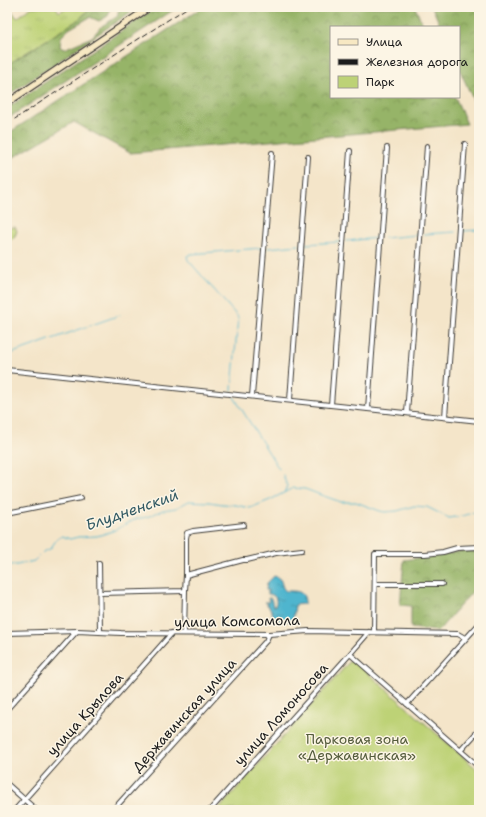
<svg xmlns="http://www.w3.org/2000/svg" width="486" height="817" font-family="'Shantell Sans',sans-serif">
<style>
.grass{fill:url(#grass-tufts);stroke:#6c7749}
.forest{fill:url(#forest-crowns);stroke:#596842}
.green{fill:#bdd276;stroke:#6c7749}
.water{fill:url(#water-ripples);stroke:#366875}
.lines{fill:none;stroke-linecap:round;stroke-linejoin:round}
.stream{stroke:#50b5ce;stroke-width:1}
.street-casing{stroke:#3c3a36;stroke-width:6}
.secondary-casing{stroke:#3c3a36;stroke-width:8}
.street{stroke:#fff;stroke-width:4}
.secondary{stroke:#f7e8c3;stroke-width:5.5}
.rail{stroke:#1c1c1c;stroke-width:1;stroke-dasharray:6 3;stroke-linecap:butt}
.labels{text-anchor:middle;stroke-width:3;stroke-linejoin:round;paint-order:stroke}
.street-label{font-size:14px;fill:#1c1c1c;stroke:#fcf5e5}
.park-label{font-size:14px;fill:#545c3c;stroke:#fcf5e5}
.water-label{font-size:15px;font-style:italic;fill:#315963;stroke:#fcf5e5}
</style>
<defs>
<pattern id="grass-tufts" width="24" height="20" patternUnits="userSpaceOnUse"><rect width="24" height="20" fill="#bdd276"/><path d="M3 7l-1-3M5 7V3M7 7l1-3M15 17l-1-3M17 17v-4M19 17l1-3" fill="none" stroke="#a2b466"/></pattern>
<pattern id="forest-crowns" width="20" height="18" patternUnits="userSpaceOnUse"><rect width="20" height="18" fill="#96b467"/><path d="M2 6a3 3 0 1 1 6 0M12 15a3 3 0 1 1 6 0" fill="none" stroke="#7a9254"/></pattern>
<pattern id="water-ripples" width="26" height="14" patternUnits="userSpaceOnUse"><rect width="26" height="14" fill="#50b5ce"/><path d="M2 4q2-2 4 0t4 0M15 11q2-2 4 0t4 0" fill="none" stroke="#4292a6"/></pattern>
</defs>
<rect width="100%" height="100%" fill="#fcf5e5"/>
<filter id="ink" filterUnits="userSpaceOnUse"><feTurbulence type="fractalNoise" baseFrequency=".025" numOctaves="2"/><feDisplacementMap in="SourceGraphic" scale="8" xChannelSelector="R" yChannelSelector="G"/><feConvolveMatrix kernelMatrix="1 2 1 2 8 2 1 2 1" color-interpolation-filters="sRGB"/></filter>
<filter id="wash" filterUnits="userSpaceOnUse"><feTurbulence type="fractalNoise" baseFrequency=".012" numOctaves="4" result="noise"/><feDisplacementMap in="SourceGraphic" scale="16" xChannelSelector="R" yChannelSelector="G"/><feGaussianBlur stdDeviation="0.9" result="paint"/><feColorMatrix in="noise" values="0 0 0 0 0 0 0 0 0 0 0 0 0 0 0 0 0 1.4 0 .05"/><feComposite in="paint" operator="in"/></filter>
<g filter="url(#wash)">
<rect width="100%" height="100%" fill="#f4e5c9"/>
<g class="grass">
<polygon points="7,7 10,8 17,18 32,7 56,7 59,12 66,8 73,7 79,8 82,7 92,7 78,20 7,65"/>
<polygon points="15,227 17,231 15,236 7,244 7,228"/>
</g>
<g class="forest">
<polygon points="92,7 107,7 110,10 108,16 99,21 90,17 69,29 61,37 60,47 64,49 92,37 102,26 118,16 118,11 125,7 138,7 7,96 7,65 78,20"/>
<polygon points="157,7 178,7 7,119 7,108"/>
<polygon points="203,7 415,7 424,27 331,27 331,97 455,97 467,124 130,153 74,122 7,161 7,134"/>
<polygon points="432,7 479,7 479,113 459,68 459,27 441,27"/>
<path d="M479,551C479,557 478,562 478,568L479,569V584L438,631L411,628V606L400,605L404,560L443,555L456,552Z"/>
</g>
<polygon class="green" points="352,659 479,771 479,810 218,810"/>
<path class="water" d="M274,576C285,579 279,586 286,591C296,591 305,590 305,603L303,604L295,605L293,620C288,623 278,621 273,617L272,611L266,603L265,602H269L268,598H271L273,606H275C278,600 275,594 268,594V590H266L267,583Z"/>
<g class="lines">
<g class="stream">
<polyline points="461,231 479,230"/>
<polyline points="424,234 455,232"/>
<polyline points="384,238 417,235"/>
<polyline points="346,241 378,238"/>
<polyline points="306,244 340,242"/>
<polyline points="268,248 299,245"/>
<polyline points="7,355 120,315"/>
<polyline points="232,390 238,317 188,260 187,256 191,254 261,248"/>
<polyline points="234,397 279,469"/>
<polyline points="283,475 287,486 284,493"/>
<polyline points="7,565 17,565 34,561 43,552 50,549 57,539 62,536 70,539 78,537 97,536 113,531 136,519 147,517 163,510 176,508 189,501 209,502 223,504 236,505 250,508 270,500 293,488 305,489 321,495 341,502 356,502 380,511 385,512 397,511 414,506 427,507 449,518 462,516 479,511"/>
</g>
</g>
</g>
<g filter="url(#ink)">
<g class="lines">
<g class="street-casing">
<g id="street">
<polyline points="7,370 479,421"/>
<polyline points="252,396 272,153"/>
<polyline points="290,400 308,157"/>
<polyline points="331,405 350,151"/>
<polyline points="368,409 387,148"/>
<polyline points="407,413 427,146"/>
<polyline points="445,417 465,144"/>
<polyline points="7,513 81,498"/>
<polyline points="99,563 100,632"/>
<polyline points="186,575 186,538 187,533 193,531 244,525"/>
<polyline points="375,584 442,584"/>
<polyline points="100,593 185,591 186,575 243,560 247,560 276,553 302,550"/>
<polyline points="374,632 375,554 425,554 443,552 457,548 479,547"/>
<polyline points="7,633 77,631 121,633 269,634 308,631 458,634 465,638"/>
<polyline points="184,633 185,591"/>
<polyline points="350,654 479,767"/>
<polyline points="407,704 479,624"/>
<polyline points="7,709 77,631"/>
<polyline points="461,750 479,730"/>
<polyline points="7,784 36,810"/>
<polyline points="15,810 172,633"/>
<polyline points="113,810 266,641 269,634"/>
<polyline points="210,810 350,654 369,632"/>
</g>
</g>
<g class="secondary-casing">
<polyline id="secondary" points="7,103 150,7"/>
</g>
<use href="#street" class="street"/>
<use href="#secondary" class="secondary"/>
<polyline class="rail" points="7,124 188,7"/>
</g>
</g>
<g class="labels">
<g class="street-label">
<text transform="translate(237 621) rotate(-1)" y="5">улица Комсомола</text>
<text transform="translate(85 714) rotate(-48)" y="5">улица Крылова</text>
<text transform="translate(281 714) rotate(-48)" y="5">улица Ломоносова</text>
<text transform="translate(184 715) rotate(-48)" y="5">Державинская улица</text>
</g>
<g class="park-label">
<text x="357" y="744">Парковая зона<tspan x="357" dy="16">«Державинская»</tspan></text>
</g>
<g class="water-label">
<text transform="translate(132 510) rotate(-19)" y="5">Блудненский</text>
</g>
</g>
<rect width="486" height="817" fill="none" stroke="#fcf5e5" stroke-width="24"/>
<rect x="330" y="26" width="130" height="72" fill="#fcf5e5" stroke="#a29e95"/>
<rect x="338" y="39" width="20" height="6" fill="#f7e8c3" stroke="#a29e95"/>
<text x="366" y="46" font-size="12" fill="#1c1c1c">Улица</text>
<rect x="338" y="59" width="20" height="6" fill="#1c1c1c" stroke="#a29e95"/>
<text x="366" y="66" font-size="12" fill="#1c1c1c">Железная дорога</text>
<rect x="338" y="76" width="20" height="12" fill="#bdd276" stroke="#a29e95"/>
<text x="366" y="86" font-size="12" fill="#1c1c1c">Парк</text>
</svg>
